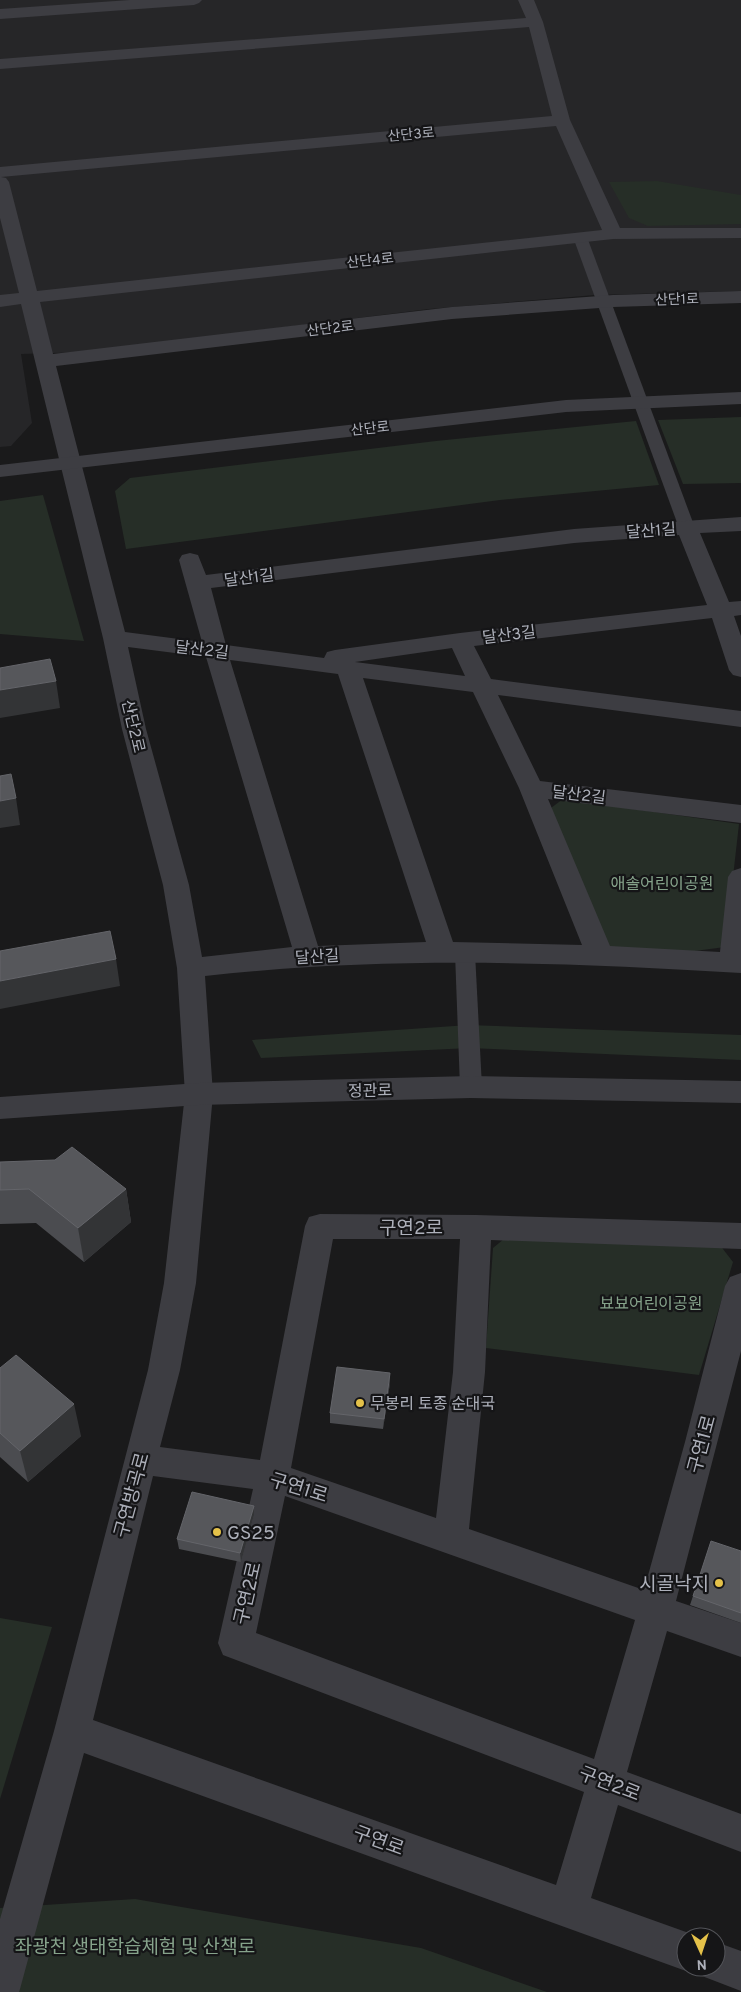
<svg xmlns="http://www.w3.org/2000/svg" width="741" height="1992" font-family="Overpass,'Noto Sans KR',sans-serif">
<style>
.built{fill:#262628}
.green{fill:#262e27}
.lines{fill:none;stroke-linecap:round;stroke-linejoin:round}
.pedestrian{fill:#3d3d42;fill-rule:evenodd}
.minor{fill:#3d3d42;fill-rule:evenodd}
.tertiary{fill:#3d3d42;fill-rule:evenodd}
.wall{fill:#4b4c50}
.shaded-wall{fill:#333436}
.building{fill:#56575b;stroke:#64656a}
.poi-dot{fill:#e4c149;stroke:#151517;stroke-width:2}
.labels{text-anchor:middle;stroke-width:4.5;stroke-linejoin:round;paint-order:stroke}
.far-street-label{font-size:14px;fill:#adb0ba;stroke:#151517}
.street-label{font-size:16px;fill:#adb0ba;stroke:#151517}
.park-label{font-size:16px;fill:#86a38b;stroke:#151517}
.poi-label{font-size:16px;fill:#adb0ba;stroke:#151517;text-anchor:start}
.near-street-label{font-size:19px;fill:#adb0ba;stroke:#151517}
.near-poi-label{font-size:19px;fill:#adb0ba;stroke:#151517;text-anchor:start}
.near-park-label{font-size:19px;fill:#86a38b;stroke:#151517}
</style>
<rect width="100%" height="100%" fill="#1a1a1b"/>
<polygon class="built" points="0,0 741,0 741,291 595,295 429,309 86,352 21,354 32,423 11,446 0,447"/>
<g class="green">
<polygon points="657,181 741,195 741,224 648,226 629,218 609,182"/>
<polygon points="741,417 741,483 683,484 658,420"/>
<polygon points="636,421 659,485 500,500 126,549 115,491 130,478 436,441"/>
<polygon points="43,495 84,641 0,634 0,501"/>
<polygon points="563,799 739,824 725,947 680,953 607,949 547,811"/>
<polygon points="469,1025 741,1035 741,1060 470,1048 261,1058 252,1040"/>
<polygon points="510,1234 716,1240 733,1262 699,1375 486,1348 493,1248"/>
<polygon points="0,1618 52,1627 0,1799"/>
<polygon points="135,1899 421,1948 547,1992 0,1992 0,1908"/>
</g>
<g class="lines">
<g class="pedestrian">
<polygon points="580,233 587,237 695,528 693,532 681,532 679,528 573,237"/>
<polygon points="465,945 472,948 475,953 482,1087 479,1093 471,1096 463,1093 460,1087 455,953 458,948"/>
</g>
<g class="minor">
<polygon points="130,0 202,0 199,3 194,5 0,19 0,9"/>
<path d="M518,0H534L543,22L570,120L620,228H741V238L613,239L40,302L53,354L452,307L613,295L741,291V303L613,307L452,319L56,366L125,632L202,642L179,560L182,555L190,553L198,555L206,575L574,529L741,517V531L700,533L729,602L741,601V615L734,616L741,636V677L733,675L729,670L712,618L474,646L491,679L741,711V727L498,695L540,781L741,805V823L548,799L610,946L720,952L728,877L732,871L741,868V973C562,962 384,956 205,976L213,1094L196,1283L180,1370L160,1447L260,1460L305,1226L309,1217L320,1214L476,1215L741,1223V1249L491,1240L485,1372L469,1529L644,1590L685,1442L725,1286L730,1277L741,1273V1351L676,1601L741,1623V1657L667,1631L627,1772L741,1814V1852L618,1805L591,1898L700,1937H686V1967H695L686,1971L84,1753L20,1989L19,1992H0V1919L54,1731L148,1370L164,1283L185,1094L177,968L163,885L122,729L103,638L21,304L0,307V295L19,293L0,218V167L552,116L529,27L0,69V59L526,18ZM556,126L602,230L37,291L9,182L6,178L1,177ZM679,535L707,605L460,633L335,650L327,652L324,658L226,645L211,588L574,543ZM128,647L206,657L292,947L202,957L189,885L146,729ZM452,648L465,676L355,662ZM230,660L338,674L426,942L318,946ZM363,678L473,692L519,788L582,945L453,942ZM333,1239H460L453,1372L436,1518L291,1468ZM153,1476L253,1489L218,1643L223,1655L584,1792L556,1885L93,1720ZM285,1496L635,1620L594,1759L256,1633Z"/>
<polygon points="716,1942 741,1951 741,1991 702,1976 698,1967 716,1967"/>
</g>
<g class="tertiary">
<polygon points="741,392 741,404 566,412 0,477 0,465 566,400"/>
<polygon points="471,1076 741,1081 741,1103 471,1098 199,1105 0,1119 0,1097 199,1083"/>
</g>
</g>
<g class="wall">
<polygon points="0,1162 126,1189 131,1222 84,1262 36,1223 0,1224"/>
<polygon points="0,1368 81,1436 28,1482 0,1457"/>
<polygon points="390,1383 383,1429 330,1423 330,1413"/>
<polygon points="254,1515 241,1562 179,1549 177,1539"/>
<polygon points="741,1551 741,1623 690,1605 693,1596"/>
</g>
<g class="shaded-wall">
<polygon points="56,681 60,708 0,718 0,690"/>
<polygon points="16,798 20,825 0,828 0,801"/>
<polygon points="116,959 120,986 0,1009 0,981"/>
<polygon points="126,1189 131,1222 84,1262 78,1228"/>
<polygon points="390,1373 390,1383 383,1429 384,1419"/>
<polygon points="74,1404 81,1436 28,1482 20,1451"/>
<polygon points="254,1506 254,1515 241,1562 240,1553"/>
</g>
<g class="building">
<polygon points="50,659 56,681 0,690 0,668"/>
<polygon points="11,774 16,798 0,801 0,776"/>
<polygon points="110,931 116,959 0,981 0,951"/>
<polygon points="72,1147 126,1189 78,1228 29,1189 0,1190 0,1162 55,1160"/>
<polygon points="16,1355 74,1404 20,1451 0,1433 0,1368"/>
<polygon points="337,1367 390,1373 384,1419 330,1413"/>
<polygon points="192,1492 254,1506 240,1553 177,1539"/>
<polygon points="711,1541 741,1551 741,1613 693,1596"/>
</g>
<g class="poi-dot">
<circle cx="360" cy="1403" r="5"/>
<circle cx="217" cy="1532" r="5"/>
<circle cx="719" cy="1583" r="5"/>
</g>
<g class="labels">
<g class="far-street-label">
<text transform="translate(411 134) rotate(-5)" y="5">산단3로</text>
<text transform="translate(370 260) rotate(-6)" y="5">산단4로</text>
<text transform="translate(677 299) rotate(-2)" y="5">산단1로</text>
<text transform="translate(330 328) rotate(-7)" y="5">산단2로</text>
<text transform="translate(370 428) rotate(-6)" y="5">산단로</text>
</g>
<g class="street-label">
<text transform="translate(651 530) rotate(-4)" y="6">달산1길</text>
<text transform="translate(249 577) rotate(-7)" y="6">달산1길</text>
<text transform="translate(509 634) rotate(-7)" y="6">달산3길</text>
<text transform="translate(202 649) rotate(7)" y="6">달산2길</text>
<text transform="translate(134 726) rotate(77)" y="6">산단2로</text>
<text transform="translate(579 794) rotate(7)" y="6">달산2길</text>
<text transform="translate(317 956) rotate(-3)" y="6">달산길</text>
<text transform="translate(370 1090) rotate(-1)" y="6">정관로</text>
</g>
<g class="park-label">
<text x="662" y="889">애솔어린이공원</text>
<text x="651" y="1309">뵤뵤어린이공원</text>
</g>
<g class="poi-label">
<text x="370" y="1409">무봉리 토종 순대국</text>
</g>
<g class="near-street-label">
<text x="411" y="1234">구연2로</text>
<text transform="translate(701 1444) rotate(-75)" y="7">구연1로</text>
<text transform="translate(299 1487) rotate(17)" y="7">구연1로</text>
<text transform="translate(131 1495) rotate(-75)" y="7">구연방곡로</text>
<text transform="translate(247 1593) rotate(-77)" y="7">구연2로</text>
<text transform="translate(610 1783) rotate(21)" y="7">구연2로</text>
<text transform="translate(379 1840) rotate(20)" y="7">구연로</text>
</g>
<g class="near-poi-label">
<text x="227" y="1539">GS25</text>
<text x="709" y="1590" text-anchor="end">시골낙지</text>
</g>
<g class="near-park-label">
<text x="135" y="1953">좌광천 생태학습체험 및 산책로</text>
</g>
</g>
<g transform="translate(701 1952) rotate(177)"><circle r="24" fill="#151517" stroke="#525358"/>
<path d="M0-4L9 19L0 12L-9 19Z" fill="#e4c149"/>
<text y="-8" font-size="14" font-weight="bold" text-anchor="middle" fill="#adb0ba">N</text>
</g>
</svg>
